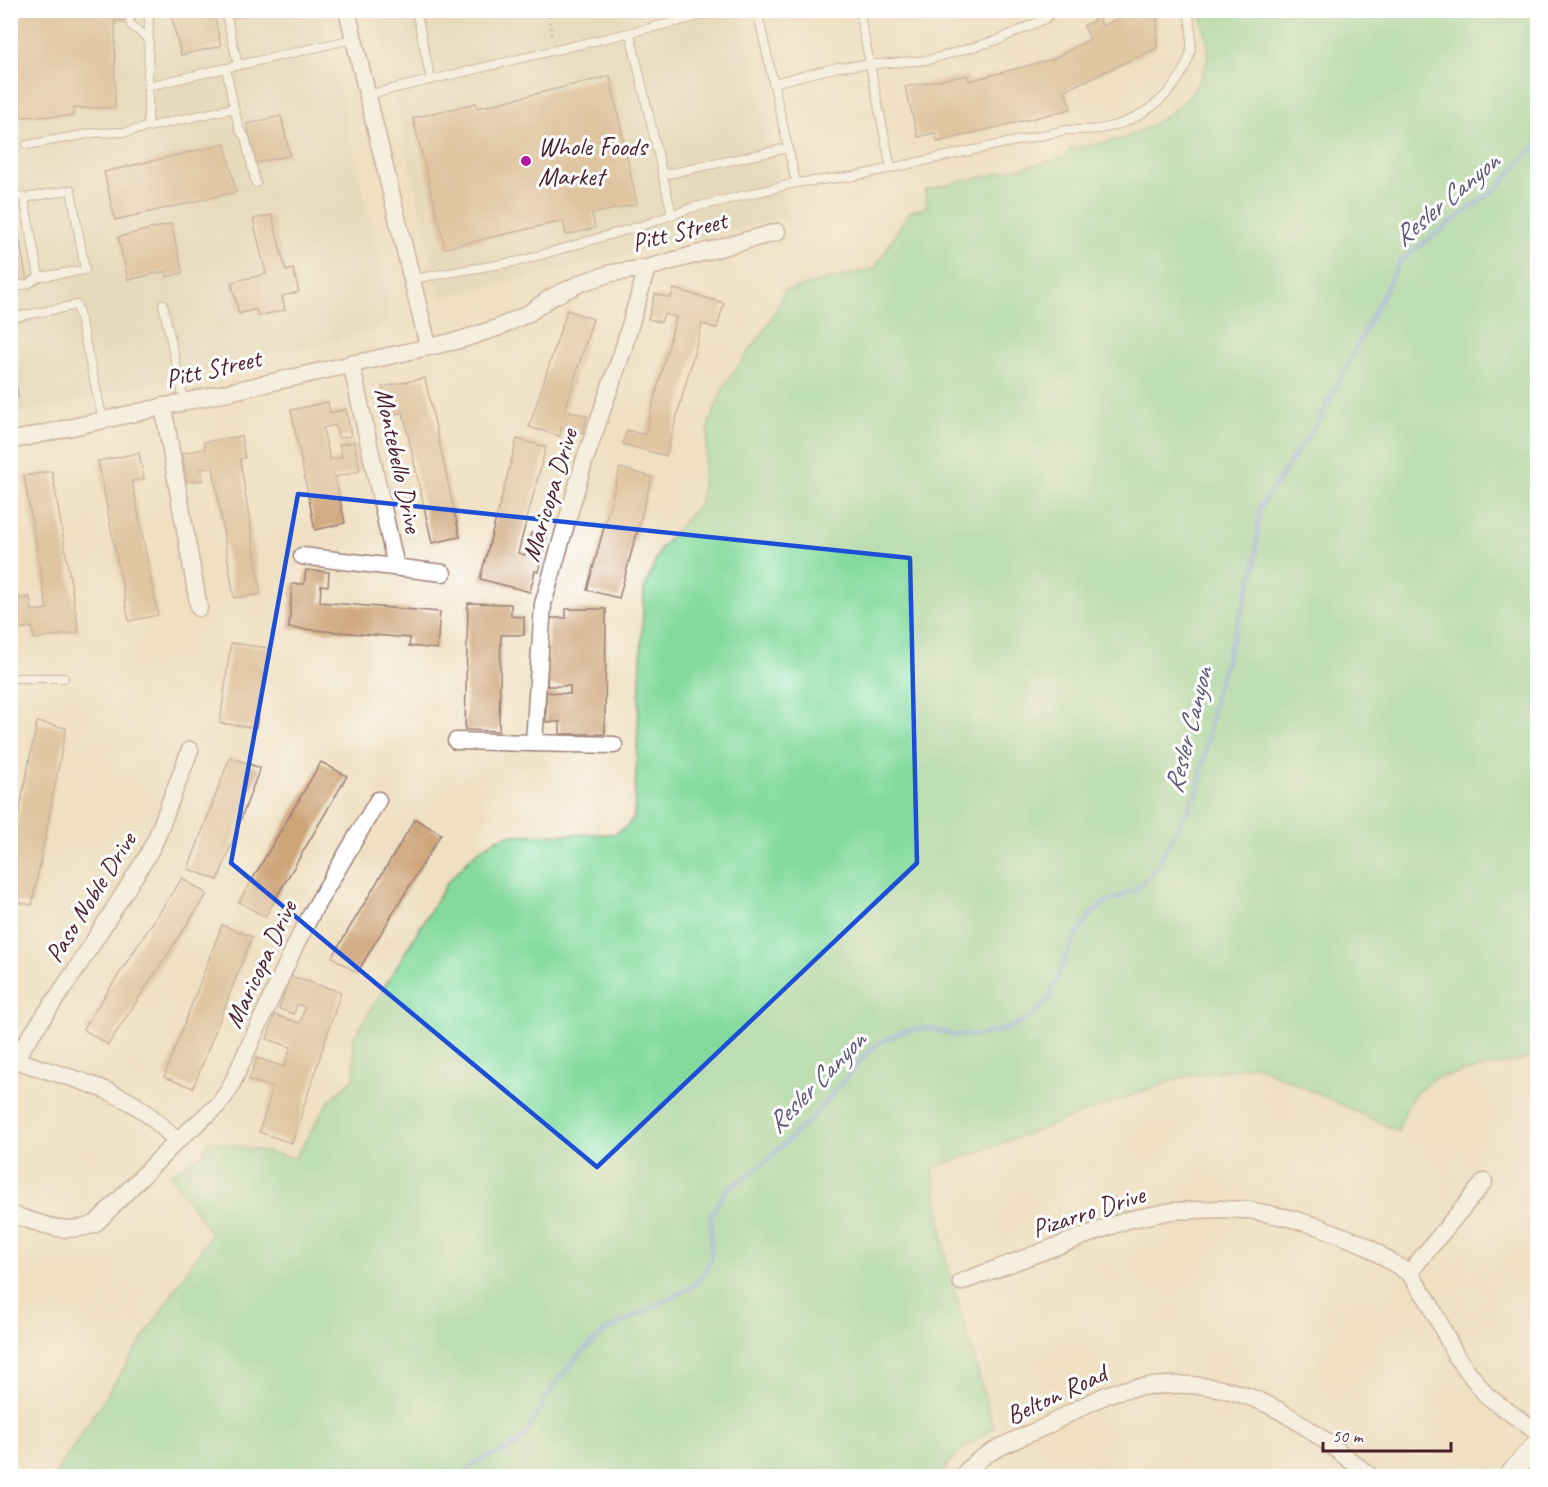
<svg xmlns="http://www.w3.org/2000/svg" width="1548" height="1487" font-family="Caveat,sans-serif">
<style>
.built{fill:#ddd3b4}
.green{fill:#84da9d;stroke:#677c64;stroke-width:1.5}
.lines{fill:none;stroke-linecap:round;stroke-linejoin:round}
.stream{stroke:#74a8e1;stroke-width:5}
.building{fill:#cea479}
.service-casing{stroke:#9c8076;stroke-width:10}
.minor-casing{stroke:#9c8076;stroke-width:19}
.tertiary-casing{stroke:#9c8076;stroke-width:23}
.path{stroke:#9c8076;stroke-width:3;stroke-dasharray:1.5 4.5;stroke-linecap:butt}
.service{stroke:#fff;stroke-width:8}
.minor{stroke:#fff;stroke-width:16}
.tertiary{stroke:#fff;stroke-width:21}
.marked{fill:none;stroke:#1d4ed8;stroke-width:4.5;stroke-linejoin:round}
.poi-dot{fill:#b5179e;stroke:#fff;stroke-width:2}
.labels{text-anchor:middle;stroke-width:6;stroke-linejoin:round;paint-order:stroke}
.poi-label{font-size:26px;fill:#4a1f2b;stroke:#fff;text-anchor:start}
.street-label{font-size:26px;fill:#4a1f2b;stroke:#fff}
.water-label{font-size:27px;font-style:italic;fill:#5b5674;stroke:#fff}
</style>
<rect width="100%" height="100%" fill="#fff"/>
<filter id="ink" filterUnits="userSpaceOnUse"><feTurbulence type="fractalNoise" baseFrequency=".0167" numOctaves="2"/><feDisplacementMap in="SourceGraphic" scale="12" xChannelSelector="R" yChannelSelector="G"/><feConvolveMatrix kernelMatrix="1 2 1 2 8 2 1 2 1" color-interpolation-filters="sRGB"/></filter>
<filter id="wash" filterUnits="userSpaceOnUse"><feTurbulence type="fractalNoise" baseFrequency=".008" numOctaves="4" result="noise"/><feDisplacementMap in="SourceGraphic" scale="24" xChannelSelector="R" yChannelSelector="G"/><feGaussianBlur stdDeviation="1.35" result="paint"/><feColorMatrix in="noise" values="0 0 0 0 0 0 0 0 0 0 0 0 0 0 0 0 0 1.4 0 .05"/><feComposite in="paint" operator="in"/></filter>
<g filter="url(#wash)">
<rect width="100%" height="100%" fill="#efe0c2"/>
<g class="built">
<polygon points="10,11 321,11 391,311 386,323 377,331 11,416"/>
<polygon points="375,11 739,11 789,217 440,298"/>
</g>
<path class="green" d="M1199,11H1537V1057L1435,1078L1417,1092L1408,1104L1398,1131L1255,1065L1180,1078L933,1168L947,1264L994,1428C974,1441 951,1454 941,1476H54L211,1234L170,1174L202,1154L209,1140L295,1158L329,1101L355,1077L353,1039L447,883L473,855L493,841L509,835L614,834L625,828L634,818L644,590L661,548L700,503L709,424L723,387L762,334L779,305L784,291L875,268L909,212L927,207L925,190L1066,157L1070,149C1089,145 1111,143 1129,136C1165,121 1209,91 1208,47C1207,35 1202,22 1199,11Z"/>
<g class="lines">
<polyline class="stream" points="460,1476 479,1461 511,1448 524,1437 556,1382 583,1351 607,1330 692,1287 705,1272 711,1258 711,1215 726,1190 761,1166 813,1117 865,1055 878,1044 904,1031 928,1028 954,1035 980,1035 1007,1029 1032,1017 1049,998 1073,941 1089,917 1104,903 1135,890 1151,875 1198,791 1216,692 1255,568 1259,509 1321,417 1400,261 1498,187 1538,143"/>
</g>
<g id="blocks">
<g class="building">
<polygon points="13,10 135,10 135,20 115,21 115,108 74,108 73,116 13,117"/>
<polygon points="170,10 213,10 221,46 181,55"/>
<polygon points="925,10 951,10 952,14 927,20"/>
<polygon points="1127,10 1157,10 1157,48 1065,90 1071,109 937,142 935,133 918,137 905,87 967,75 969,81 1053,59 1090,39 1084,26 1099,17 1102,26 1128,14"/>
<polygon points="610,76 637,204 592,214 595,228 566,235 563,221 445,248 413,118 476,103 477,108"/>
<polygon points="281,116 290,155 256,163 247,124"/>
<polygon points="225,144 236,192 115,220 104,172"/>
<polygon points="15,213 27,282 10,285 10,214"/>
<polygon points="272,215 286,271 293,269 299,292 282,296 285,310 258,316 256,309 239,314 231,282 266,274 253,219"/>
<polygon points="171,224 183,273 167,277 166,271 128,280 118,237"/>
<polygon points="674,289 724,303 717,328 702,324 666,456 623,444 627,430 645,435 676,317 664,314 661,322 648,319 655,294 671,298"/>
<polygon points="567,310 593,319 565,410 587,416 583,433 562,427 560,436 529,427"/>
<polygon points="10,364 19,397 10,399"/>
<polygon points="425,378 460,537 432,543 403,412 395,414 392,401 386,402 382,387"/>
<polygon points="328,402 330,413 346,409 351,436 338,438 335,425 323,428 330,460 342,457 339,445 354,442 360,471 335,477 345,523 315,530 291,410"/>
<polygon points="241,436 245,458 240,459 261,594 234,598 213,467 201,469 203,480 187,482 182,453 205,449 204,442"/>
<polygon points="517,439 546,447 518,553 525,555 531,533 547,538 538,572 535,571 530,592 480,579"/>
<polygon points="139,453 144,479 132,481 158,615 129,621 98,461"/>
<polygon points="620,468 652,477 619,598 587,590"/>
<polygon points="52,471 79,632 34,639 32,627 19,629 14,600 30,597 32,611 47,609 24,476"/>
<polygon points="306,570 329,572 328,586 321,585 320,602 440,612 437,649 409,646 410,638 289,628 292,584 304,584"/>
<polygon points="468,603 511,604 511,616 524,617 524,635 501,635 499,731 465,730"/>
<polygon points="566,609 606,609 605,734 560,734 560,722 546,722 546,692 570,694 570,686 547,686 549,618 566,618"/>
<polygon points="231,643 268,648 256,728 220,723"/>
<polygon points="37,722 66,728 32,905 10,901 10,858"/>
<polygon points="230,757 260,768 218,880 188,869"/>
<polygon points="321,762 347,776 265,917 239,902"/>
<polygon points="415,819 441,834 357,973 332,957"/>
<polygon points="182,878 207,894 108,1045 83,1029"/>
<polygon points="222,925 252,937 193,1088 164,1077"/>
<polygon points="290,976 341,992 292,1143 259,1132 273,1088 249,1080 257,1058 284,1067 291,1047 267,1039 275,1015 300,1023 305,1007 297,1004 294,1014 279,1009"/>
</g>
</g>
</g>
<g filter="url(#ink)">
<use href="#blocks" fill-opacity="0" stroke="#9c8076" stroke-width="1.5"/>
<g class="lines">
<g class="service-casing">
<g id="service">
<polyline points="149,10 148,86 353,39"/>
<polyline points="225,10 238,65"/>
<polyline points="416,10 431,80"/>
<polyline points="675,10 678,22"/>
<path d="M757,10L796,183L855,176L1066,130C1077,130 1088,130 1099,129C1138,123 1177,95 1189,57C1194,42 1190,25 1188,10"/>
<polyline points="859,10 891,168"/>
<polyline points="234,14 249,10"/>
<polyline points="130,21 131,25 148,38"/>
<polyline points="630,33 672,215"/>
<polyline points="773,83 838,67 928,60 998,40 1045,19 1056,10"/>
<polyline points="367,95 725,10"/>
<polyline points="234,108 240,131 245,137 256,183"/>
<polyline points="148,127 148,86"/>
<polyline points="27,145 93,133 125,132 234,108 226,68"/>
<polyline points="663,175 788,148"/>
<polyline points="10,194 24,198 71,190 85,270 39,277 28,284 10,288"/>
<polyline points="24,198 39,277"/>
<polyline points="412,279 520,261 647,224 691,208 796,183"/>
<polyline points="163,304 184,401"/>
<polyline points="10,318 77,305 103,420"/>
<polyline points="10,678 64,678"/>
</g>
</g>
<g class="minor-casing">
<g id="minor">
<polyline points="347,10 428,346"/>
<polyline points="351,363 396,567"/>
<polyline points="163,406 199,608"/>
<polyline points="10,441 460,340 497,328 529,313 550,298 583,282 612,273 647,268 777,232"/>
<polyline points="302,556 443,573"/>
<polyline points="456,741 614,745"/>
<polyline points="534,743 543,604 584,462 622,353 647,268"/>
<path d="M10,1058C50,1073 93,1081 130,1102C148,1112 162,1127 177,1141"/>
<polyline points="14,1060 75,971 146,858 156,839 190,750"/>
<path d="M10,1214C41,1223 64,1236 95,1224L177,1141L218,1105L229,1090L296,944L314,909L378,800"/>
<polyline points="1409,1273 1484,1182"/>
<polyline points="961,1282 1127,1220 1172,1211 1218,1209 1249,1210 1289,1218 1320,1227 1363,1244 1409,1273 1428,1300 1456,1356 1487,1396 1538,1433"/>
<path d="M963,1476C976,1454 1021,1438 1044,1427C1065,1416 1087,1403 1109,1394C1128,1387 1149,1386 1168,1385C1256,1380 1306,1426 1370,1476"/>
</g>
</g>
<g class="tertiary-casing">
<polyline id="tertiary" points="1509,1476 1538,1443"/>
</g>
<polyline class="path" points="547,10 553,38"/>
<use href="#service" class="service"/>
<use href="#minor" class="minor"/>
<use href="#tertiary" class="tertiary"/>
</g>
</g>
<path d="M0 0H1548V1487H0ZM298,494L910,558L917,863L597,1167L231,863Z" fill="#efe0c2" fill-opacity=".55" fill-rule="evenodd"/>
<path class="marked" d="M298,494L910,558L917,863L597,1167L231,863Z"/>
<circle class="poi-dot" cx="526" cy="161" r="6"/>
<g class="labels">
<g class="poi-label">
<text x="538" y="155">Whole Foods<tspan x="538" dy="30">Market</tspan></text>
</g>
<g class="street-label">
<text transform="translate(679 231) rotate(-14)" y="9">Pitt Street</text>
<text transform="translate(213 368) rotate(-13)" y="9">Pitt Street</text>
<text transform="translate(399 460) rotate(78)" y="9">Montebello Drive</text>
<text transform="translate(549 495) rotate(-73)" y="9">Maricopa Drive</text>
<text transform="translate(90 897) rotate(-58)" y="9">Paso Noble Drive</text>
<text transform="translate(260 964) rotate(-65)" y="9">Maricopa Drive</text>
<text transform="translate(1088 1211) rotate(-18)" y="9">Pizarro Drive</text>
<text transform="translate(1056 1394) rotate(-25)" y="9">Belton Road</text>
</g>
<g class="water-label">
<text transform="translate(1446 199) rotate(-40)" y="9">Resler Canyon</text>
<text transform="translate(1188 730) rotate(-76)" y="9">Resler Canyon</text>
<text transform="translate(816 1082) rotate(-46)" y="9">Resler Canyon</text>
</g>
</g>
<rect width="1548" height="1487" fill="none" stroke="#fff" stroke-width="36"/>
<path d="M1323 1442v9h128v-9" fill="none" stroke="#4a1f2b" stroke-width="3"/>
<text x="1332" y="1442" font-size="18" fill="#4a1f2b" stroke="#ffffff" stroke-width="4.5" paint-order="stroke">50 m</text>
</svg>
